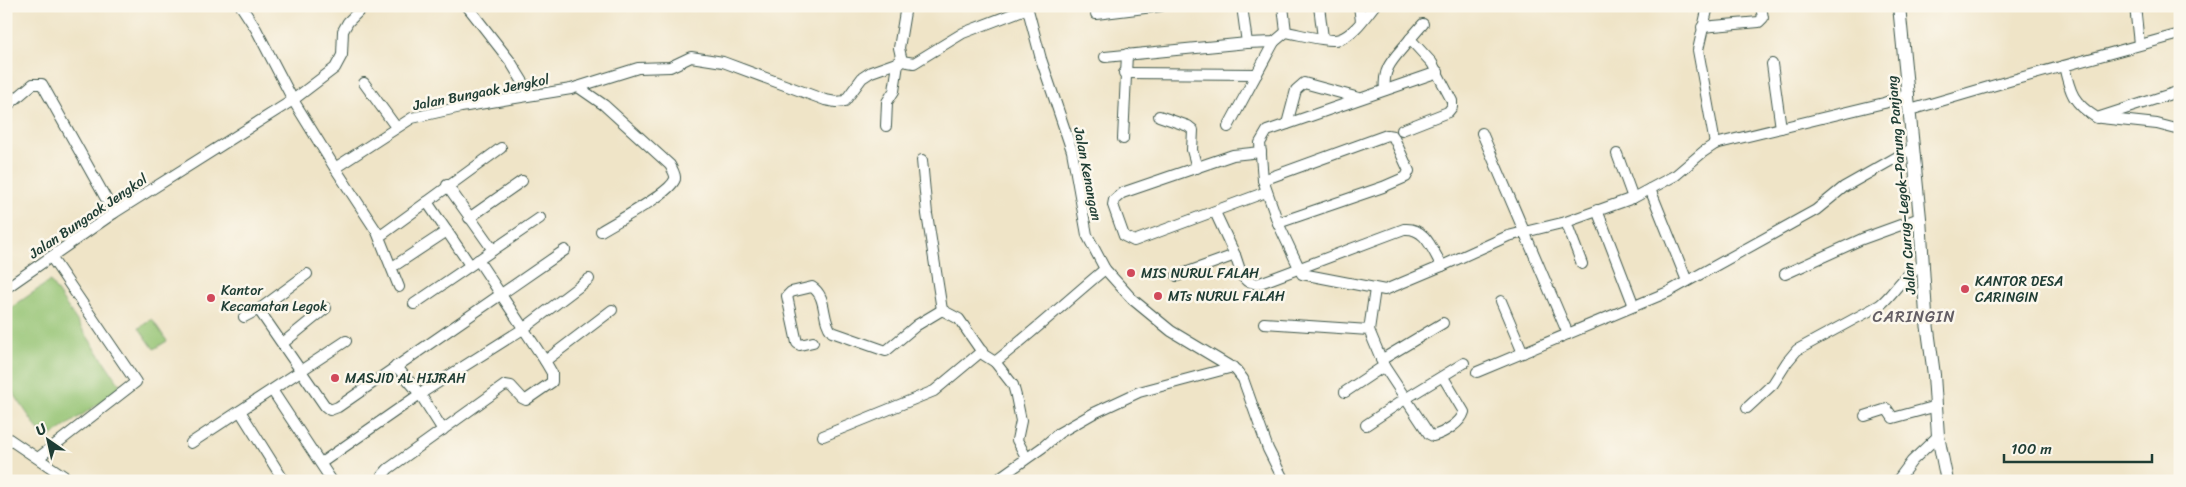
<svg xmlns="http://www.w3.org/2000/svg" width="2186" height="487" font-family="Sriracha,sans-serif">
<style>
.green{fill:#93c271;stroke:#598052}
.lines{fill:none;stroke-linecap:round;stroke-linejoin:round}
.minor-casing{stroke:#3e564a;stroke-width:12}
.major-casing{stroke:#3e564a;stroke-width:14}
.minor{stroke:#fff;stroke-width:10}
.major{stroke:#fff;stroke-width:12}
.poi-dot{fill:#d1495b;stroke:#fbf7ec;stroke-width:2}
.labels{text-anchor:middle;stroke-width:5;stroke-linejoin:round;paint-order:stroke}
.street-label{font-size:14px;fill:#1f3d34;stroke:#fbf7ec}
.poi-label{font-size:14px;fill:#1f3d34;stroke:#fbf7ec;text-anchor:start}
.quarter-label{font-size:16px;letter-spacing:1px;fill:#645f65;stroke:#fbf7ec}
</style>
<rect width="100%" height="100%" fill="#fbf7ec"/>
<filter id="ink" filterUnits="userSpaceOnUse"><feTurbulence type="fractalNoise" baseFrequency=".02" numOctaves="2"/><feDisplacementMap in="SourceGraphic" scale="10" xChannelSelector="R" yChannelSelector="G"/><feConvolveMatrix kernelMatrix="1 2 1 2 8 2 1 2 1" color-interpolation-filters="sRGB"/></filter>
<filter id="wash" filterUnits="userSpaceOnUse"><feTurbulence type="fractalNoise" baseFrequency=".0096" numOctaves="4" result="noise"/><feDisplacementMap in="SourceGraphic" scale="20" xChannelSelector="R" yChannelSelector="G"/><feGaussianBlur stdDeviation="1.12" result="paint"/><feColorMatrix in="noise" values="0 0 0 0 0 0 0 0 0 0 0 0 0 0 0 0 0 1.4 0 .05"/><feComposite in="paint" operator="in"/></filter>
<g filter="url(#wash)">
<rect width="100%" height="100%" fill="#efe4c7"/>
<g class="green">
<polygon points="50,281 122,388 45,440 6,382 6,311"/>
<polygon points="152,319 167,341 154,349 139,328"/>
</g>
</g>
<g filter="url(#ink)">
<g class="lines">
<g class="minor-casing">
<g id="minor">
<polyline points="241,6 256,29 293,100 335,168 412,118 461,107 571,89 638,68 670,67 691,57 723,62 825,100 836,102 845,101 862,78 871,72 902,61 914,63 963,33 1028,8"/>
<polyline points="467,6 510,61 531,95"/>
<polyline points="1027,6 1041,59 1072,151 1087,235 1105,269 1132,299 1171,331 1236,370 1243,379 1268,449 1284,481"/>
<polyline points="1242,6 1247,43"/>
<polyline points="1283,6 1286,32"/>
<polyline points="1319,6 1323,38"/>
<polyline points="1359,6 1361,21"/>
<polyline points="1708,6 1698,50 1715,144"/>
<polyline points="2135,6 2139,44"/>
<polyline points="1096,14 1161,6"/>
<polyline points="1702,27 1759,22 1763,18 1761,6"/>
<polyline points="1410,39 1423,24"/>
<path d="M1105,57L1247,43L1274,42L1286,32C1299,34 1329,43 1340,39C1354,34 1365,17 1374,6"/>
<polyline points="902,61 899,48 906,6"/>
<polyline points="1772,64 1781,128"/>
<path d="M2064,66C2070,93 2073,103 2097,118L2180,91"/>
<polyline points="1438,72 1267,131 1260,143 1263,180 1278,223 1302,274 1385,290 1442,266"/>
<polyline points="1124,73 1257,74"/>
<polyline points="364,83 396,127"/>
<path d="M578,87L604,105L670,165C672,169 676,175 675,179C670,194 615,222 601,231"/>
<path d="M1385,90C1382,66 1396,57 1410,39L1432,63L1452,101V107L1448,112L1402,130"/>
<polyline points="6,107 33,84 42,84 114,213"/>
<polyline points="1910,110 2009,81 2180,34"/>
<polyline points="1159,116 1188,126 1193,130 1192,150 1197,168"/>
<polyline points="2101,118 2157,124 2180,130"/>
<polyline points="1287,124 1296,90 1304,83 1359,98"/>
<polyline points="886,126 887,102 894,91 898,64"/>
<polyline points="1228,127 1274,42"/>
<polyline points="1482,133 1568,334"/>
<polyline points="1123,139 1127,54"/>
<polyline points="1261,152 1233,155 1122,193 1114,200 1113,205 1124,236 1134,241 1266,192"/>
<polyline points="1617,154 1633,198"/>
<polyline points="922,160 927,214 942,310"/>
<polyline points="335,168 377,232 399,287"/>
<polyline points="1263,180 1387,135 1393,136 1409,171 1406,177 1383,187 1278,223"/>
<polyline points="447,185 493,250"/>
<polyline points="1650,189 1687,281"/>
<polyline points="427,202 470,265"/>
<polyline points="1597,210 1634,306"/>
<path d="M1215,212L1235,255L1242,276L1247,281L1257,284L1271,279L1404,229C1426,227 1432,250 1442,266L1508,236L1566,222L1633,198L1676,175L1703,152L1715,144L1884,103L1909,94"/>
<polyline points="469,218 522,181"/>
<polyline points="1566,222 1582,264"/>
<polyline points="383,234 501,148"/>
<polyline points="397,264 447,231"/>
<polyline points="307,274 261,308 261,313 325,406 330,410 338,407 565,250"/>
<polyline points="1785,274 1862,239 1920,218"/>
<polyline points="1177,276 1235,255"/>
<polyline points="6,288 114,213 293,100 335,68 342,55 343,31 348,22 364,6"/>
<polyline points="1501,301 1523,353"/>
<polyline points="414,304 540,218"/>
<polyline points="244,317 261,308"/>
<path d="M1264,323L1369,330L1384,366L1429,434L1433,436C1444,433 1461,423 1464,412L1443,377"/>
<polyline points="1369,330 1375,289"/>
<path d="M813,342L800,345L797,343L787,296L791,292L812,287C828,297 821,320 832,332L886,351L917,325L942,310L959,319L984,355L995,362C1033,332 1068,300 1105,269"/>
<polyline points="283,343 326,308"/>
<polyline points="1381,360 1443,323"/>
<polyline points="545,361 612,310"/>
<polyline points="995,362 1013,385 1016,396 1021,421 1017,440 1026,457"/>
<polyline points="396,366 420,394 443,430"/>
<polyline points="1477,372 1668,292 1816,210 1844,187 1913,148"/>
<polyline points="272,390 332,481"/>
<polyline points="1345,392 1384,366"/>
<path d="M1747,408L1773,384L1787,362L1797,350L1880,305C1896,292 1903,273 1923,266"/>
<polyline points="240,411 284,481"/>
<polyline points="1865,416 1887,409 1893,418 1937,406"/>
<polyline points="1366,425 1405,399 1464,363"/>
<polyline points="823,436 934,391 982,351"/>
<polyline points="6,437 71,481"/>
<polyline points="191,443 346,341"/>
<polyline points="38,458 136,382 51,257"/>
<polyline points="321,463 420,394 523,329 589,279"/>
<polyline points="381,481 382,476 388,469 505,385 511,386 522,398 526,400 552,382 552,373 545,361 478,260"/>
<polyline points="998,481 1002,476 1043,447 1059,433 1094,413 1139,392 1233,367"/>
<polyline points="1897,481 1912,461 1938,436"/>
</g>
</g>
<g class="major-casing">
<polyline id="major" points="1899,6 1920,218 1926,315 1934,375 1938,436 1947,481"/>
</g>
<use href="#minor" class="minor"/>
<use href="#major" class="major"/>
</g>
</g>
<g class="poi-dot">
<circle cx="1131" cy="273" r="5"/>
<circle cx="1965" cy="289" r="5"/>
<circle cx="1158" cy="296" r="5"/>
<circle cx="211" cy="298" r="5"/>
<circle cx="335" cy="378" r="5"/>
</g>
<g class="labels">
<g class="street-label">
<text transform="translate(481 92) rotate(-11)" y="5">Jalan Bungaok Jengkol</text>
<text transform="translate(1088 174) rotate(79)" y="5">Jalan Kenangan</text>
<text transform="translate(1901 185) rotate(-95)" y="5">Jalan Curug–Legok–Parung Panjang</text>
<text transform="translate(88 216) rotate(-34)" y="5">Jalan Bungaok Jengkol</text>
</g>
<g class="poi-label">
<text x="1141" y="278">MIS NURUL FALAH</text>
<text x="1975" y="286">KANTOR DESA<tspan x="1975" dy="16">CARINGIN</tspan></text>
<text x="221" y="295">Kantor<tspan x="221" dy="16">Kecamatan Legok</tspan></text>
<text x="1168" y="301">MTs NURUL FALAH</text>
<text x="345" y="383">MASJID AL HIJRAH</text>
</g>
<g class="quarter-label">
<text x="1914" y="322">CARINGIN</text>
</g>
</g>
<rect width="2186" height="487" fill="none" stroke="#fbf7ec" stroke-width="25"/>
<g transform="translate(48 440) rotate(326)" stroke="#fbf7ec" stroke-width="4" paint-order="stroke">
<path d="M0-4L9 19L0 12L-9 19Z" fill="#1f3d34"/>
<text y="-8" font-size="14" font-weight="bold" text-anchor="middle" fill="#1f3d34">U</text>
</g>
<path d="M2004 454v8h148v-8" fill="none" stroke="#1f3d34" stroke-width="2.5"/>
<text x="2011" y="454" font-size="15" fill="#1f3d34" stroke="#fbf7ec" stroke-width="4" paint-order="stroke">100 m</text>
</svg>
